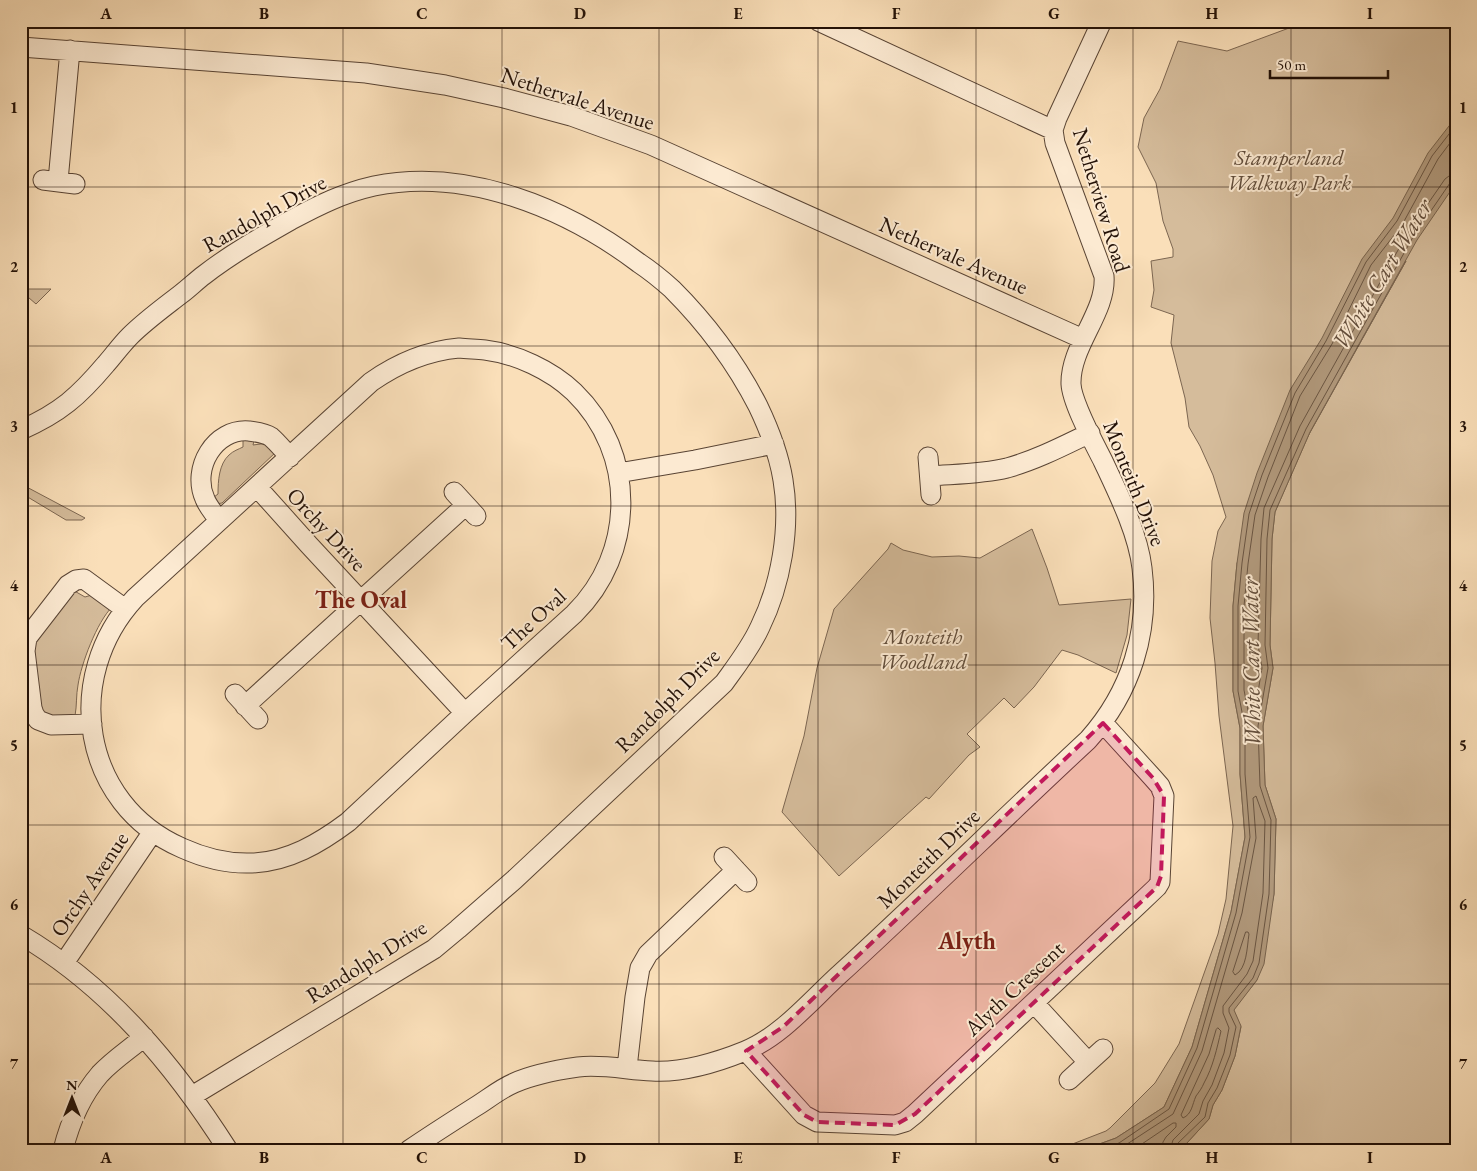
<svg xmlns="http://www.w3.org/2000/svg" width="1477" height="1171" viewBox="0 0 1477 1171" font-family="'EB Garamond',serif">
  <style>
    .green { fill: #d5bc9b; stroke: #7c6651 }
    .water { fill: #b1997c; stroke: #78634d }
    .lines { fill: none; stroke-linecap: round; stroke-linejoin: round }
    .shore { stroke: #6a5542; stroke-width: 1 }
    .minor-casing { stroke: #594434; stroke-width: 21 }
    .minor { stroke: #fcead2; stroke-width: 19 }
    .marked { fill: #c2185b; fill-opacity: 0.2; stroke: #c2185b; stroke-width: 4; stroke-dasharray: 10 6; stroke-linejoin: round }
    .grid { fill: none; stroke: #231107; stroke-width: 1; stroke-opacity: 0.55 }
    .labels { text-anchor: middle; stroke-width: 4; stroke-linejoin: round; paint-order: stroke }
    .street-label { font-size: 22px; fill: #231107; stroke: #fcead2 }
    .park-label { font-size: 22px; font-style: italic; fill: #614d3b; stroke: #fcead2 }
    .water-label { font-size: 24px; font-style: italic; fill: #634e3c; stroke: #fcead2 }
    .neighbourhood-label { font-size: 24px; font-weight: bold; fill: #7a1f14; stroke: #fcead2 }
    .neatline { fill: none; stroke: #231107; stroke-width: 2 }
    .grid-label { font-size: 16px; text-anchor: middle; font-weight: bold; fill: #231107 }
  </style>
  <rect width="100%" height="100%" fill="#fadfb9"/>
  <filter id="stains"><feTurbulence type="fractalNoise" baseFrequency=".004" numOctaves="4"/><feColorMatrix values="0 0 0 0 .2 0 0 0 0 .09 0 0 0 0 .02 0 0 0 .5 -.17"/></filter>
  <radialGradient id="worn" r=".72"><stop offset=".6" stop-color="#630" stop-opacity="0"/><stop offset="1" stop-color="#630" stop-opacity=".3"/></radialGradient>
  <path class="green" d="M1308 21H1456V1150H1178L1186 1144 1209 1119 1213 1105 1222 1090 1235 1056 1241 1027 1233 1010 1257 980 1274 894 1276 819 1265 785 1263 726 1273 668 1270 645 1272 539 1275 512 1310 432 1406 261 1237 563 1233 606V691L1240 728V774L1245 837 1231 912 1192 1047 1164 1107 1116 1138 1083 1150H1057L1106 1131 1110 1128 1155 1083 1179 1044 1218 934 1226 899 1233 826 1219 716 1215 663 1210 618 1212 561 1218 531 1226 517 1213 475 1200 446 1189 427 1185 398 1171 343 1174 315 1151 307 1154 290 1151 261 1173 257V249L1163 221 1156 183 1138 147 1144 118 1160 89 1178 41 1227 51Z
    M21 289H51L36 304 21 291Z
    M243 436 255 437 253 445 268 443 276 452 222 503 216 504 210 500 218 494C218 481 219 464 229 455 233 451 239 449 243 447Z
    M21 484 85 518 82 520H66L21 493Z
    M1032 529 1047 568 1059 605 1131 599 1127 635 1116 673 1078 655 1062 650 1034 687 1014 708 1004 698 967 734 980 747 969 755 929 799 926 797 839 876 782 812 804 736 817 668 834 609 888 549 891 543 903 550 932 557 959 556 980 558Z
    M71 589 85 597 95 594 112 607C97 622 81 664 78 685 76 695 77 705 75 716L49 719 38 709 34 640Z"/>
  <path class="water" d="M1456 117V183L1417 240 1310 432 1275 512 1272 539 1270 645 1273 668 1263 726 1265 785 1276 819 1274 894 1264 964 1257 980 1234 1010 1241 1026 1235 1056 1222 1090 1213 1105 1209 1119 1186 1144 1178 1150H1083L1116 1138 1164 1107 1192 1047 1231 912 1245 837 1240 774V728L1233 691V606L1237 563 1244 513 1257 473 1290 390 1322 338 1362 259 1393 218 1428 153Z"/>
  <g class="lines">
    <path class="shore" d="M1456 135 1438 159 1402 225 1371 265 1332 344 1300 396 1268 477 1255 515 1248 564 1244 606V690L1249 716 1250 718 1254 716 1262 668 1258 645 1261 539 1264 508 1300 426 1407 234 1445 179 1449 176 1456 174
      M1246 932H1248L1249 934C1247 947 1247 969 1235 975L1233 972Z
      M1218 1028 1221 1031C1217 1048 1213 1067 1204 1083 1202 1088 1199 1092 1196 1096 1192 1105 1192 1114 1183 1118L1181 1115 1209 1054 1216 1030Z
      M1098 1150 1119 1143 1169 1109 1197 1048 1236 913 1250 837 1245 774V728L1238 691V606L1242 563 1249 514 1262 475 1295 393 1326 341 1366 262 1397 221 1432 156 1456 125
      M1118 1150 1173 1114 1202 1051 1242 913 1256 838 1253 798 1256 796 1265 821 1263 893 1253 961 1247 974 1223 1006V1013L1229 1028 1224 1053 1212 1085 1203 1101 1199 1114 1173 1140 1170 1150
      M1133 1150 1173 1123H1176V1127L1166 1137 1163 1142 1162 1150
      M1176 1150 1177 1144 1205 1117 1208 1103 1217 1088 1230 1055 1236 1027 1229 1012V1008L1253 978 1259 963 1269 894 1271 820 1260 786 1258 726 1268 668 1265 645 1267 539 1270 510 1306 429 1413 237 1450 183 1456 181"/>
    <g class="minor-casing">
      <path id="minor" d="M818 21 1053 130
        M21 47 366 73 445 85 504 98 571 116 651 145 1083 339
        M43 180 75 184
        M58 181 70 50
        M459 348C468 349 477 349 485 350 516 354 551 370 574 392 637 453 636 553 574 614L465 713 348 822C320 843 288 862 252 863 228 864 204 858 182 848 81 804 62 677 135 598L371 382C398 363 426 351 459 348Z
        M21 430C60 413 79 396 106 364 114 355 121 345 130 336 145 321 163 308 181 294 189 288 196 281 204 275 231 254 261 237 291 220 319 205 343 193 374 186 467 167 566 208 639 263 651 271 662 280 672 289 706 323 736 363 758 406 769 429 779 455 783 480 791 528 781 584 760 627 751 647 737 665 724 683L514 880 458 929 434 949 192 1096
        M928 457 931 495
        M618 473 695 460 774 444
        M930 476C955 474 982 474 1007 468 1036 460 1063 446 1090 433
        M257 487 309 545 465 713
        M454 492 476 516
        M219 521C215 514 208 507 205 499 191 468 215 428 249 431 256 432 265 433 271 437 278 443 284 451 290 457
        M235 694 258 719
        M245 706 466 505
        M92 724 51 725 38 720 34 714 32 708 25 651 27 638 68 585 76 580 84 579 125 609
        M724 857 747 882
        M21 935C109 987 174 1065 228 1150
        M64 963 152 833
        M1034 1003 1088 1062
        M746 1051 804 1115 817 1122 895 1125 905 1122 915 1114 1138 905 1157 887 1160 882 1164 796 1160 786 1153 778 1103 723
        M627 1068 635 997 640 968 648 954 736 870
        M1069 1080 1103 1049
        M63 1150C70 1122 81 1096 100 1074 113 1060 130 1049 144 1037
        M409 1150C431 1135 453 1121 475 1107 488 1099 500 1089 514 1083 534 1074 557 1070 578 1067 602 1064 628 1070 652 1071 681 1073 718 1062 745 1051 782 1036 812 999 841 973 924 897 1005 817 1088 740 1131 692 1150 632 1142 568 1138 533 1118 493 1103 461 1094 443 1072 403 1071 384 1070 346 1107 312 1104 276L1055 143 1053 130 1057 118 1102 21"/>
    </g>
    <use href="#minor" class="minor"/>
  </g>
  <path class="marked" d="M1103 723 1153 778 1164 796 1161 876 1157 887 915 1114 895 1125 817 1122 804 1115 746 1051 783 1027Z"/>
  <path class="grid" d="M185 21V1150M343 21V1150M502 21V1150M659 21V1150M818 21V1150M976 21V1150M1133 21V1150M1291 21V1150M21 187H1456M21 346H1456M21 506H1456M21 665H1456M21 825H1456M21 984H1456"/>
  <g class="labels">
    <g class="street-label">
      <text transform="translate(578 98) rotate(18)" y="8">Nethervale Avenue</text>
      <text transform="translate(1102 200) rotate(73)" y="8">Netherview Road</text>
      <text transform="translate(264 213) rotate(-29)" y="8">Randolph Drive</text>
      <text transform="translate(954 255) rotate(24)" y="8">Nethervale Avenue</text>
      <text transform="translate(1135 483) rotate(68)" y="8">Monteith Drive</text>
      <text transform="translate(327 529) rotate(47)" y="8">Orchy Drive</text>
      <text transform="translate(533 619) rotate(-43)" y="8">The Oval</text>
      <text transform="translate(667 700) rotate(-45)" y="8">Randolph Drive</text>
      <text transform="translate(928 858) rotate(-44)" y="8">Monteith Drive</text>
      <text transform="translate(89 884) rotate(-56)" y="8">Orchy Avenue</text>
      <text transform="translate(366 961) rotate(-32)" y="8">Randolph Drive</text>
      <text transform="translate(1014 988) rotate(-43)" y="8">Alyth Crescent</text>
    </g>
    <g class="park-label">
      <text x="1289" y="165">Stamperland<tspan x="1289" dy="25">Walkway Park</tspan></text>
      <text x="923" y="644">Monteith<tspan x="923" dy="25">Woodland</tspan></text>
    </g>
    <g class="water-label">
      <text transform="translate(1382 274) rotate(-59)" y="8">White Cart Water</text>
      <text transform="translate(1251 662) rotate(-91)" y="8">White Cart Water</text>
    </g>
    <g class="neighbourhood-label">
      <text x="361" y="608">The Oval</text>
      <text x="967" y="949">Alyth</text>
    </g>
  </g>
  <rect width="1477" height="1171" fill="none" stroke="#fadfb9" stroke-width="55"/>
  <g transform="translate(72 1098)" stroke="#fcead2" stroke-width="4" paint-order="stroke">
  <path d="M0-4L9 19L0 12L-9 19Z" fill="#231107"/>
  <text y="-8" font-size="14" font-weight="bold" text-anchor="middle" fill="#231107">N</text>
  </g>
  <path d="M1270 70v8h118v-8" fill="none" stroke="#231107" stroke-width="2.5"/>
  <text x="1277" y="70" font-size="15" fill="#231107" stroke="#fcead2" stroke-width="4" paint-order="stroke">50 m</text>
  <rect x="28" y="28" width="1422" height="1116" class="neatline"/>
  <g class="grid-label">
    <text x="106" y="19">A</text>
    <text x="264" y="19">B</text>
    <text x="422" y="19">C</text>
    <text x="580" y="19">D</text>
    <text x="738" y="19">E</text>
    <text x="896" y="19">F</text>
    <text x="1054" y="19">G</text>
    <text x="1212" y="19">H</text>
    <text x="1370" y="19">I</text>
    <text x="14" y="113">1</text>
    <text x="1463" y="113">1</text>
    <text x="14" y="272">2</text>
    <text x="1463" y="272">2</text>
    <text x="14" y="432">3</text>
    <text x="1463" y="432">3</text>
    <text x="14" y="591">4</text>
    <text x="1463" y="591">4</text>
    <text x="14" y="751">5</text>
    <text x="1463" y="751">5</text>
    <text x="14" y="910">6</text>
    <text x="1463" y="910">6</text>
    <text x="14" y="1069">7</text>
    <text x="1463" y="1069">7</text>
    <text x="106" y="1163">A</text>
    <text x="264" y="1163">B</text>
    <text x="422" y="1163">C</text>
    <text x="580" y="1163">D</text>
    <text x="738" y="1163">E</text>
    <text x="896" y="1163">F</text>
    <text x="1054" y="1163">G</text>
    <text x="1212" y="1163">H</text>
    <text x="1370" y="1163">I</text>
  </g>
  <rect width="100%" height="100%" filter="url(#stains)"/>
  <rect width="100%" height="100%" fill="url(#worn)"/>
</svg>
